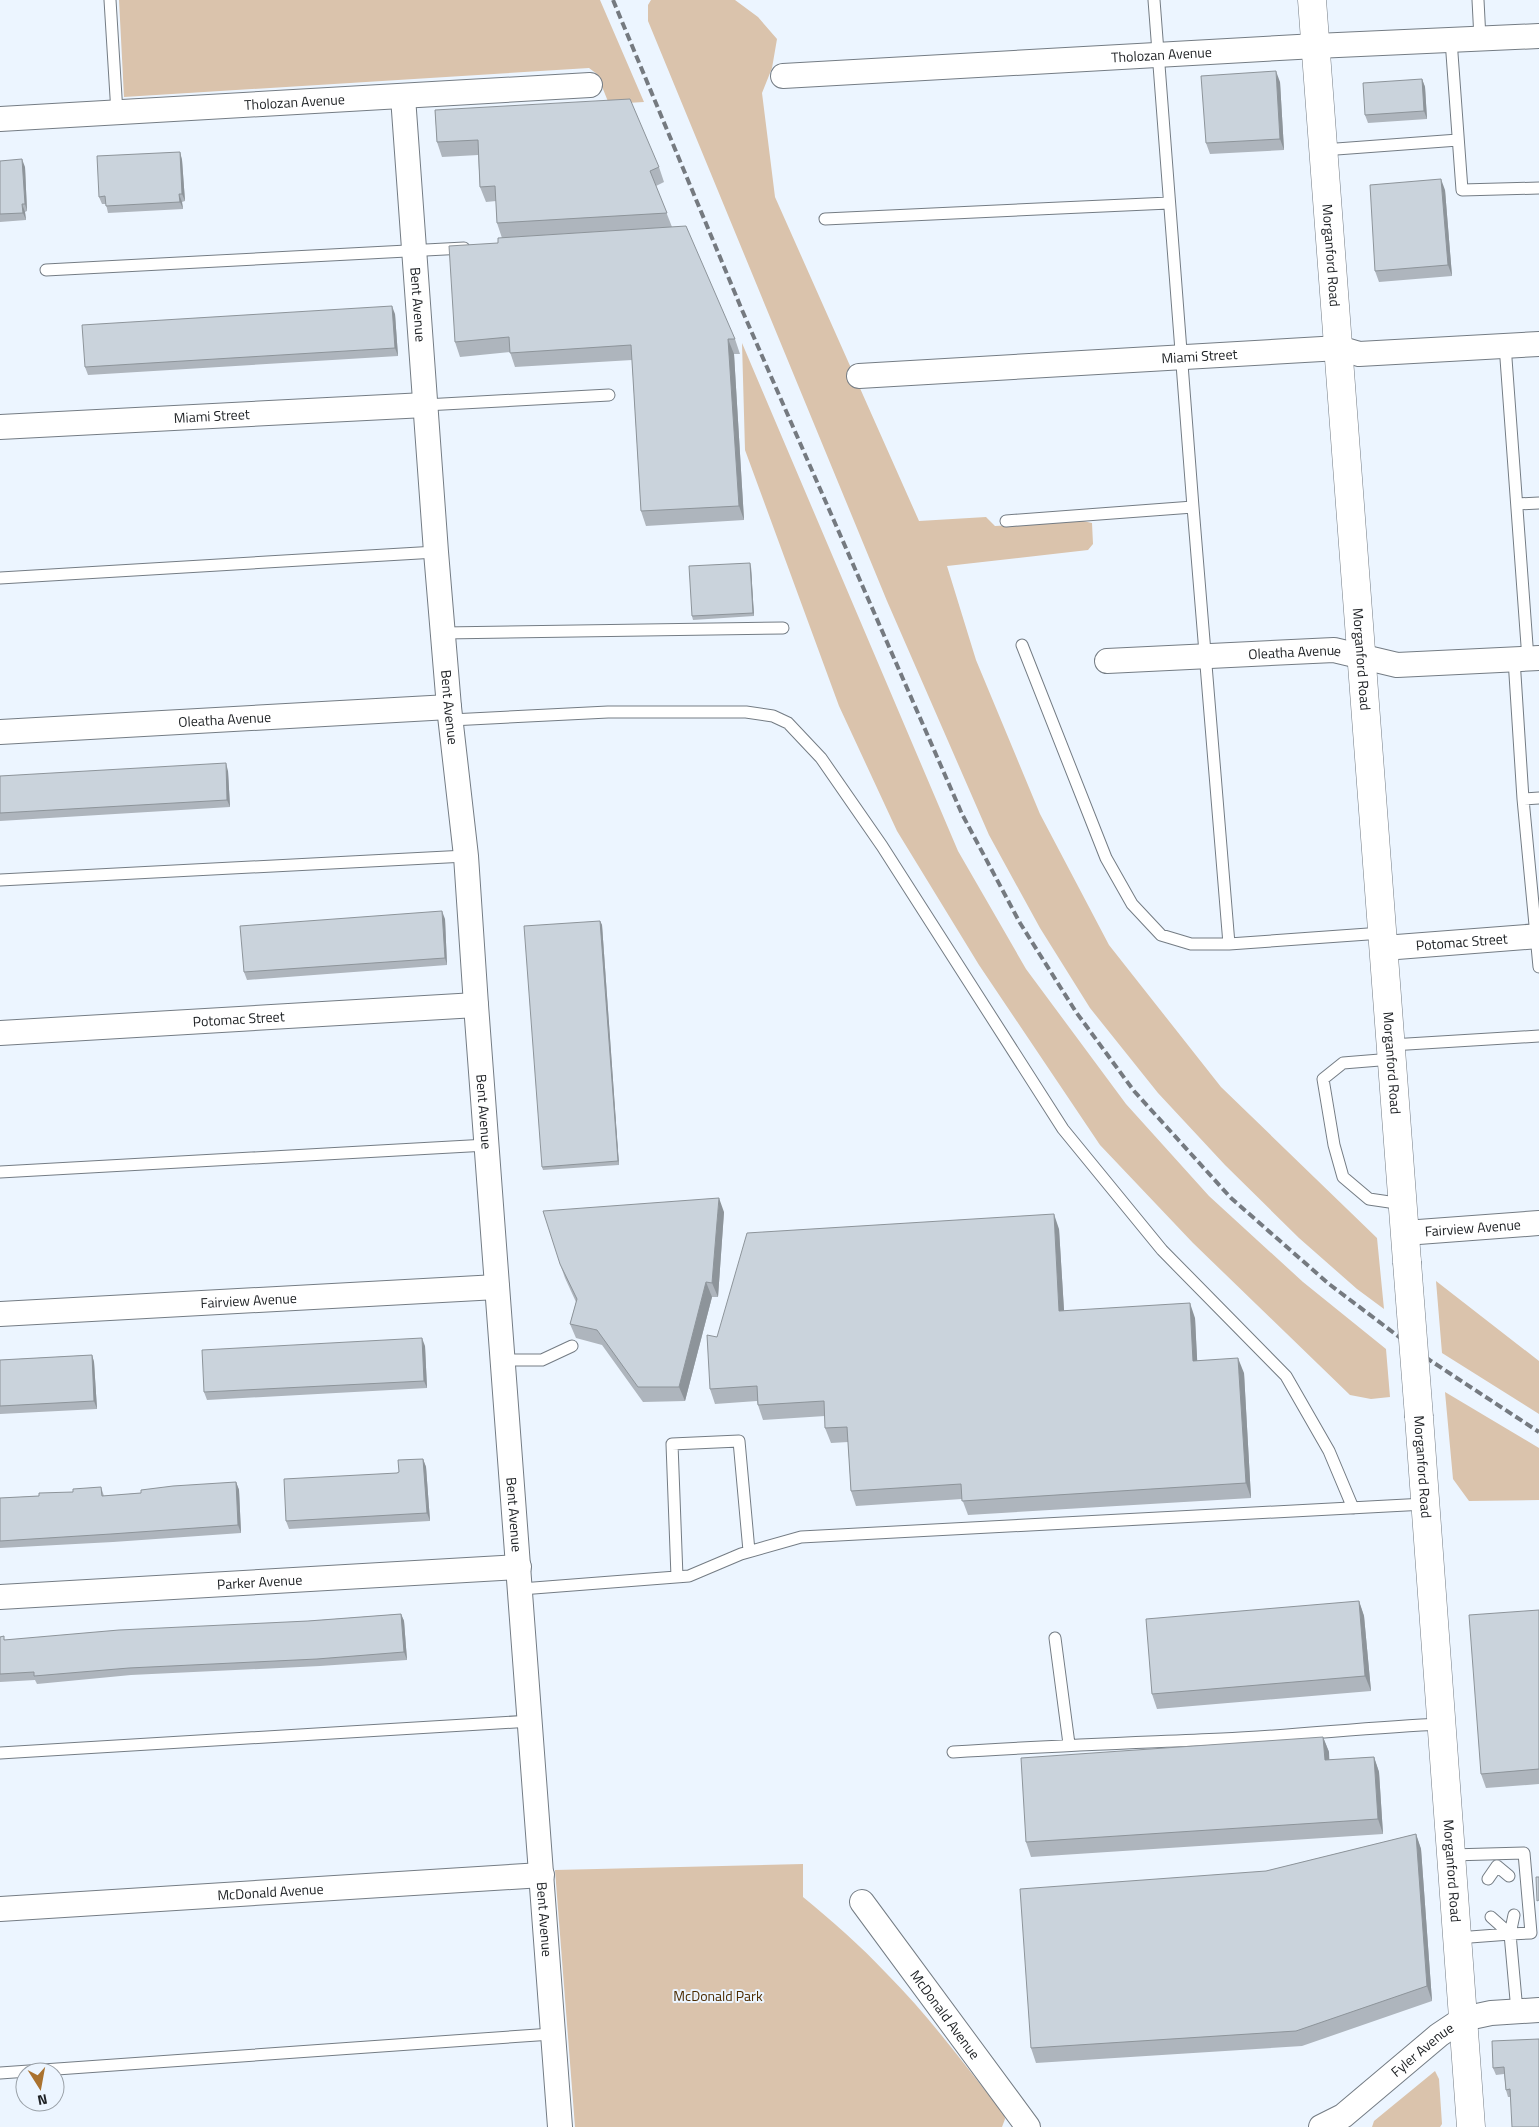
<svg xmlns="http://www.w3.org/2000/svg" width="1539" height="2127" viewBox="0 0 1539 2127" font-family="'Titillium Web',sans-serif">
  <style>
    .green { fill: #dac3ac }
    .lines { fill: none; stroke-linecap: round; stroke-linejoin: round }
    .lane-casing { stroke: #747c84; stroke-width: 13 }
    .street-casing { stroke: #747c84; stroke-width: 26 }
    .secondary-casing { stroke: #747c84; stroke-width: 29 }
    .lane { stroke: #fff; stroke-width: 11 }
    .street { stroke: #fff; stroke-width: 24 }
    .secondary { stroke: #fff; stroke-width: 28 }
    .rail { stroke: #757a80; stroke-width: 4; stroke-dasharray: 8 4; stroke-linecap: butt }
    .secondary-bridge-casing { stroke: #747c84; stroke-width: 29; stroke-linecap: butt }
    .secondary-bridge { stroke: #fff; stroke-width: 28 }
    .wall { fill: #aeb5bd }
    .shaded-wall { fill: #8d949a }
    .building { fill: #cad3dc; stroke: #8d949a }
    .labels { text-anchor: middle; stroke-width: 4; stroke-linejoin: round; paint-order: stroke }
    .street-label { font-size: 14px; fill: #202326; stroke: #ecf5ff }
    .park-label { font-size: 14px; fill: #4c2b00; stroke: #ecf5ff }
  </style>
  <rect width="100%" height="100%" fill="#ecf5ff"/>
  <path class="green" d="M119 0H600L644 102 609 104 597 74 589 68 124 97Z
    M651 0H735L758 17 777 39 772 68 762 93 775 197 919 521 986 517 995 526 1083 521 1092 523 1093 544 1088 550 947 566 976 660 1040 814 1109 945 1221 1087 1377 1238 1384 1309 1357 1289 1299 1238 1225 1165 1158 1093 1090 1008 1040 928 989 835 887 601 648 21V5Z
    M742 343 958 851 1026 969 1126 1104 1209 1196 1303 1282 1386 1349 1390 1397 1371 1399 1350 1395 1193 1243 1100 1145 979 965 897 831 839 706 745 450Z
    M1436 1281 1539 1361V1414L1442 1353Z
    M1445 1392 1539 1448V1500L1469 1501 1453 1479Z
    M803 1864V1897C832 1921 861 1946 887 1974 930 2017 966 2067 1004 2114L1005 2119 1002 2127H575L555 1870Z
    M1435 2071 1439 2079 1442 2124 1440 2127H1372L1374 2121Z"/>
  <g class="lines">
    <g class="lane-casing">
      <path id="lane" d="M110 0 117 113
        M1154 0 1193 507 1229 944 1382 933
        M1478 0 1480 39
        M1451 40 1462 190 1539 188
        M1323 150 1458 140
        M825 219 1169 203
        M46 270 464 248
        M1505 345 1528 659
        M425 405 609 395
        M1517 504 1539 503
        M1006 521 1193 507
        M0 578 436 552
        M443 633 783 628
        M1022 645 1106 858 1132 904 1161 935 1191 944H1229
        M1514 659 1523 799 1539 967
        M451 720 608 712H746L773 716 788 723 821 758 882 846 1063 1129 1162 1250 1286 1376 1329 1451 1353 1508
        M1523 799 1539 798
        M0 880 466 856
        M1391 1045 1539 1036
        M1392 1059 1343 1063 1323 1079 1334 1145 1343 1177 1369 1199 1403 1204
        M0 1172 487 1145
        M503 1360H542L572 1346
        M677 1577 672 1444 739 1441 749 1551
        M521 1589 689 1576 741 1554 801 1537 1425 1504
        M1055 1638 1069 1744
        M953 1752C1043 1746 1132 1743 1222 1739 1295 1736 1368 1727 1442 1724
        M0 1753 531 1721
        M1451 1855 1524 1853 1531 1933 1510 1934
        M1488 1879 1497 1866 1509 1876
        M1491 1917 1510 1934 1514 1915
        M1457 1938 1510 1934 1517 2011
        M0 2073 552 2034"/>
    </g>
    <g class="street-casing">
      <g id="street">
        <path id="s1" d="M783 76 1316 46 1539 36"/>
        <path id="s2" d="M403 97 436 552 449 707 466 856 476 1005 560 2127"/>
        <path id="s3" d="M0 119 590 85"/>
        <path id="s4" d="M859 376 1339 348 1359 354 1539 344"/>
        <path id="s5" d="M0 427 425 405"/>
        <path id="s6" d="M1107 661 1334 650 1397 665 1539 658"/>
        <path id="s7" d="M0 732 449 707"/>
        <path id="s8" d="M1384 948 1539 936"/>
        <path id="s9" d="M0 1033 476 1005"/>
        <path id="s10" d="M1405 1233 1539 1223"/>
        <path id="s11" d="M0 1314 497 1287"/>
        <path id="s12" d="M0 1597 519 1567"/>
        <path id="s13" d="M862 1902 1028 2127"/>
        <path id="s14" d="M0 1909 542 1875"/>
        <path id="s15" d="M1321 2127 1343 2116 1439 2035 1463 2019 1491 2013 1539 2010"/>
      </g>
    </g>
    <g class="secondary-casing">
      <g id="secondary">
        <path id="s16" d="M1312 0 1407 1262"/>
        <path id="s17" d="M1419 1417 1471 2127"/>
      </g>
    </g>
    <use href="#lane" class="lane"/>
    <use href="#street" class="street"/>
    <use href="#secondary" class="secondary"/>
    <path class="rail" d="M613 0 742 310 962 814 1020 923 1076 1012 1134 1091 1231 1198 1329 1284 1431 1361 1539 1432"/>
    <g class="secondary-bridge-casing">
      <path id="secondary-bridge" d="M1407 1262 1419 1417"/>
    </g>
    <use href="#secondary-bridge" class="secondary-bridge"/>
  </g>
  <path class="wall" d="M1422 79 1425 87 1427 119 1368 123 1365 115Z
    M1280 82 1284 150 1210 154 1206 143Z
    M435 110 659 167 664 182 656 186 672 227 735 339 740 354H734L744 520 646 526 641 511 632 360 515 367 510 352 460 357 455 342 498 243 502 238 497 223 496 201 486 202 480 187 478 155 442 157 437 142Z
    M180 152 182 160 185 201 182 202 183 209 108 213 106 204H102L99 197Z
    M0 161 25 167 27 211 25 212 26 220 0 222Z
    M1445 190 1452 276 1379 282 1375 271Z
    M395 314 398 356 88 375 85 367Z
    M751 567 754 616 693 620 692 616Z
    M228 771 230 807 0 821V776Z
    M445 919 447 965 247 980 244 972Z
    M600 921 602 925 619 1165 543 1170 542 1167Z
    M724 1212 718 1297H712L685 1401 643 1402 602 1345 576 1338 570 1324 576 1302 565 1278 560 1264Z
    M1059 1229 1064 1311 1195 1318 1197 1361 1244 1373 1251 1498 968 1515 962 1499 856 1506 851 1491 848 1442 831 1443 825 1428V1416L763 1420 758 1405 757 1401 715 1404 710 1389 717 1337Z
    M425 1346 427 1388 207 1400 204 1392Z
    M92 1355 94 1362 97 1409 0 1414V1360Z
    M423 1459 426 1467 430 1521 289 1529 286 1521 399 1472Z
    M236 1482 239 1490 241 1533 113 1542 0 1548V1498L39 1496 73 1492 101 1487 104 1496 141 1493Z
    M1359 1601 1364 1616 1371 1691 1157 1709 1152 1694Z
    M1539 1610V1784L1486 1788 1481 1774Z
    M401 1614 404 1621 407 1660 320 1666 131 1675 37 1684 35 1680 0 1682V1637L5 1640 308 1621Z
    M1323 1737 1329 1752V1760L1374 1757 1379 1772 1383 1834 1031 1857 1026 1842Z
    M1416 1834 1421 1849 1432 2001 1302 2046 1036 2063 1031 2048 1266 1871Z
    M1539 2039 1510 2097H1508L1506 2090 1504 2074 1496 2075 1493 2068Z"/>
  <path class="shaded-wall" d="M1276 71 1280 82 1284 150 1280 139Z
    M1422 79 1425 87 1427 119 1424 111Z
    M180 152 182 160 185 201 182 194Z
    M22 159 25 167 27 211 25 204Z
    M1441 179 1445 190 1452 276 1448 265Z
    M179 194 182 202 183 209 180 202Z
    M22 204 25 212 26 220 23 213Z
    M392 306 395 314 398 356 395 348Z
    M728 339 734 354 744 520 739 506Z
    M750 563 751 567 754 616 753 613Z
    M226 763 228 771 230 807 227 800Z
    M442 911 445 919 447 965 445 958Z
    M600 921 602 925 619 1165 618 1161Z
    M719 1198 724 1212 718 1297 712 1283Z
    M1054 1214 1059 1229 1065 1326 1059 1311Z
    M706 1282 712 1297 685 1401 679 1387Z
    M1190 1303 1195 1318 1198 1376 1193 1361Z
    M422 1338 425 1346 427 1388 424 1381Z
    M92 1355 94 1362 97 1409 94 1401Z
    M1238 1358 1244 1373 1251 1498 1246 1483Z
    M423 1459 426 1467 430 1521 427 1513Z
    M236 1482 239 1490 241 1533 238 1525Z
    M1359 1601 1364 1616 1371 1691 1365 1676Z
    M401 1614 404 1621 407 1660 404 1652Z
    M1323 1737 1329 1752 1330 1775 1325 1760Z
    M1374 1757 1379 1772 1383 1834 1378 1819Z
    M1416 1834 1421 1849 1432 2001 1427 1986Z"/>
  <path class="building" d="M1276 71 1280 139 1206 143 1201 76Z
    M1422 79 1424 111 1365 115 1363 83Z
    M630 99 659 167 650 171 667 213 497 223 495 186 480 187 478 140 437 142 435 110Z
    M180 152 182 194H179L180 202 106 206 105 196 99 197 97 156Z
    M22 159 25 204H22L23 213 0 214V161Z
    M1441 179 1448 265 1375 271 1370 185Z
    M686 226 735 339H728L739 506 641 511 631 345 510 353 509 337 455 342 449 246 498 243V238Z
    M392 306 395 348 85 367 82 325Z
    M750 563 753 613 692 616 689 566Z
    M226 763 227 800 0 813V776Z
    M442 911 445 958 244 972 240 926Z
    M600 921 618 1161 542 1167 524 926Z
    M719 1198 712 1283 706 1282 679 1387H638L597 1330 570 1324 577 1299 560 1264 543 1211Z
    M1054 1214 1059 1311 1190 1303 1193 1361 1238 1358 1246 1483 962 1501 961 1484 851 1491 847 1427 825 1428 824 1401 758 1405 757 1386 710 1389 707 1335 717 1337 747 1233Z
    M422 1338 424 1381 204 1392 202 1350Z
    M92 1355 94 1401 0 1406V1360Z
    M423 1459 427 1513 286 1521 284 1479 397 1473 399 1472 398 1460Z
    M236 1482 238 1525 111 1534 0 1541V1498L39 1496V1493L73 1492V1489L101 1487 102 1496 141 1493V1490L173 1486Z
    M1359 1601 1365 1676 1152 1694 1146 1619Z
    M1539 1610V1769L1481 1774 1469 1615Z
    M401 1614 404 1652 317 1659 129 1668 34 1676V1672L0 1674V1637L4 1636V1640L119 1630 308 1621Z
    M1323 1737 1325 1760 1374 1757 1378 1819 1026 1842 1021 1758Z
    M1416 1834 1427 1986 1296 2031 1031 2048 1020 1889 1266 1871Z
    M1536 1877H1539V1900L1537 1901Z
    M1539 2039V2127H1512L1510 2089 1506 2090 1504 2067 1493 2068 1492 2041Z"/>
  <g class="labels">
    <g class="street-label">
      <text dy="5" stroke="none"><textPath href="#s1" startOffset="379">Tholozan Avenue</textPath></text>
      <text dy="5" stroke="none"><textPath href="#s3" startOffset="295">Tholozan Avenue</textPath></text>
      <text dy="5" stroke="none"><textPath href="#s16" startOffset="256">Morganford Road</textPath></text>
      <text dy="5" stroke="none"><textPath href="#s2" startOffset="208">Bent Avenue</textPath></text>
      <text dy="5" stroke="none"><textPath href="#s4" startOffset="341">Miami Street</textPath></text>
      <text dy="5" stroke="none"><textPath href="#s5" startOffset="212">Miami Street</textPath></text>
      <text dy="5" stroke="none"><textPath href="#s6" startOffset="188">Oleatha Avenue</textPath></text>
      <text dy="5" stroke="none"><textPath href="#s16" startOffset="661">Morganford Road</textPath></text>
      <text dy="5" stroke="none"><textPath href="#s2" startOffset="612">Bent Avenue</textPath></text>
      <text dy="5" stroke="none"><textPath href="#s7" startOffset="225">Oleatha Avenue</textPath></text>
      <text dy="5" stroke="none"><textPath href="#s8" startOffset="78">Potomac Street</textPath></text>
      <text dy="5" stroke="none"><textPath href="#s9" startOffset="239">Potomac Street</textPath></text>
      <text dy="5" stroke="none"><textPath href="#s16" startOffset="1066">Morganford Road</textPath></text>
      <text dy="5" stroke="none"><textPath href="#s2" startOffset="1018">Bent Avenue</textPath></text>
      <text dy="5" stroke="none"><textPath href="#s10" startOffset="68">Fairview Avenue</textPath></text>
      <text dy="5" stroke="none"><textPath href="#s11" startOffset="249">Fairview Avenue</textPath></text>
      <text dy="5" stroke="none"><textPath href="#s17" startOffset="50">Morganford Road</textPath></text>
      <text dy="5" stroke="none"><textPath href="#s2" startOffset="1422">Bent Avenue</textPath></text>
      <text dy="5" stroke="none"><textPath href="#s12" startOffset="260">Parker Avenue</textPath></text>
      <text dy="5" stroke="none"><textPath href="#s17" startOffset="455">Morganford Road</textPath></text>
      <text dy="5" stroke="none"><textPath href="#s14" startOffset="271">McDonald Avenue</textPath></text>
      <text dy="5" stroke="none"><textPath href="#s2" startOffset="1828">Bent Avenue</textPath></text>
      <text dy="5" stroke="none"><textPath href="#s13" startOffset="140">McDonald Avenue</textPath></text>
      <text dy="5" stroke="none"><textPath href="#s15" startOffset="128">Fyler Avenue</textPath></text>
    </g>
    <g class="park-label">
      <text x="718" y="2001">McDonald Park</text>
    </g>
  </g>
  <g transform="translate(40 2087) rotate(169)"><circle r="24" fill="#ecf5ff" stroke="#9aa1a8"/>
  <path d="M0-4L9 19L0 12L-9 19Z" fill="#aa722f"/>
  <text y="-8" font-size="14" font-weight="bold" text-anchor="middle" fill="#202326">N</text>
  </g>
</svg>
